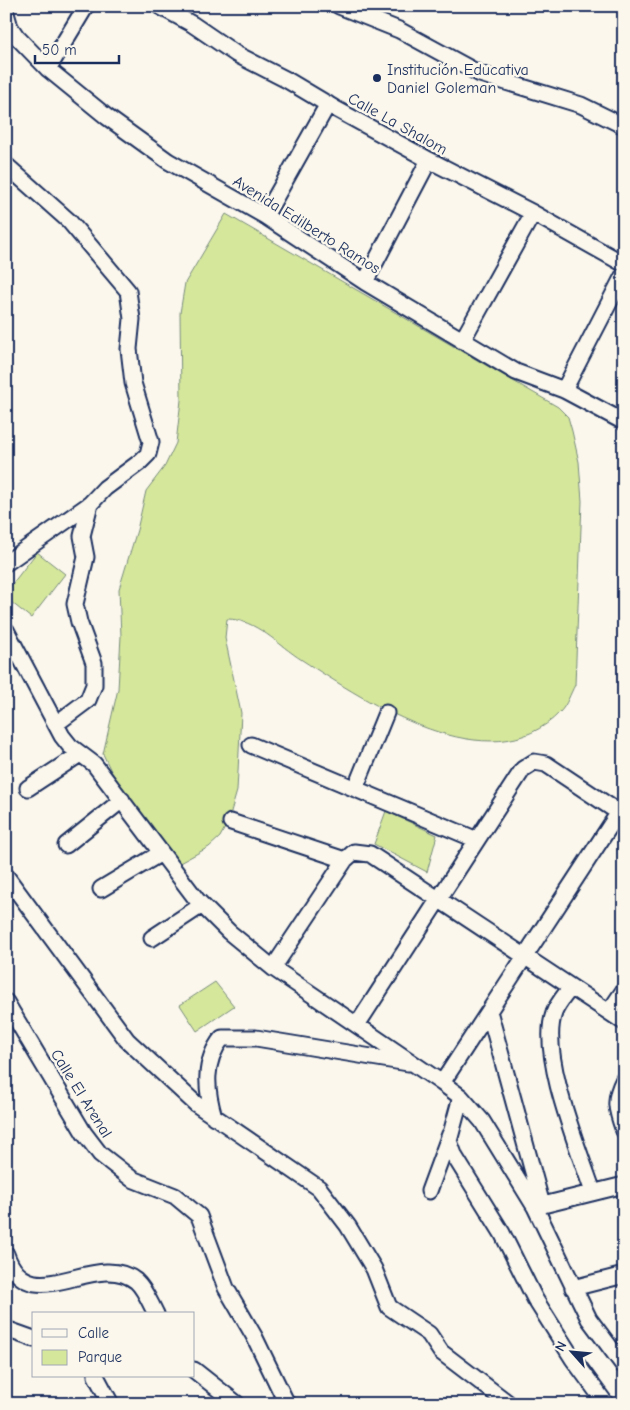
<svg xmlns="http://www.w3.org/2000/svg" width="630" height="1410" viewBox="0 0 630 1410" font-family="'Comic Neue',sans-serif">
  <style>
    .green { fill: #d5e79b; stroke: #788b7c }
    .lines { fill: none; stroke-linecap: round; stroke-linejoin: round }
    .minor-casing { stroke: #1b2f5e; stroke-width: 19 }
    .minor { stroke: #fbf7ec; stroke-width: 15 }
    .poi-dot { fill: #1b2f5e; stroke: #fbf7ec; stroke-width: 2 }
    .labels { text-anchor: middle; stroke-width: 5; stroke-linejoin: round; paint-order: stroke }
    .poi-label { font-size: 16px; fill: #1b2f5e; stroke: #fbf7ec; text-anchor: start }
    .street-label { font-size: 16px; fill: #1b2f5e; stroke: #fbf7ec }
  </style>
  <rect width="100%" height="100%" fill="#fbf7ec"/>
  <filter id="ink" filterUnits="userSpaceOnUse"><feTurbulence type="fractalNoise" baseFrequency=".02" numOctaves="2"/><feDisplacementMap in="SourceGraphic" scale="10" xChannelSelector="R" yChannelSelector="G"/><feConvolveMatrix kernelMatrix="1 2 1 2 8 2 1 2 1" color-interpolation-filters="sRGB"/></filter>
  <g filter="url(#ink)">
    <path class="green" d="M226 214 558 407 568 417 572 431 579 462 582 501 575 685C570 694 567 705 560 712 491 785 367 702 302 660 278 645 256 619 227 619L225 638 241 713 237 791 228 822 220 837 209 847 176 865 111 771 103 754 118 689 121 636 119 589 137 530 146 491 165 466 176 443 181 400 180 313 185 283Z
      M37 552 65 574 31 618 6 598V592Z
      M386 811 437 835 427 872 374 844Z
      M215 982 234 1006 197 1031 180 1005Z"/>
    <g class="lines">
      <g class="minor-casing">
        <path id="minor" d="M159 6 192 24 236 54 287 80 334 108 429 160 533 213 624 264
          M339 6 399 30 480 74 581 105 624 126
          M6 13 10 27 16 36 48 69 107 117 168 161 265 216 365 282 516 372 564 390 624 422
          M48 69 86 6
          M6 165 69 221 128 291 132 319 129 349 133 383 151 442 148 454 140 462 105 488 90 504 6 563
          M265 216 328 104
          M365 282 429 160
          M462 341 533 213
          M564 390 624 274
          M6 630 62 736 70 746 94 764 197 900 229 932 273 968 442 1083 461 1097 482 1121 535 1207 589 1319 624 1366
          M56 724 88 700 94 685V663L79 622 75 604 86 557 82 536 90 504
          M251 745 477 840
          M28 788 80 754
          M355 789 386 713
          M231 822 345 860
          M66 845 122 800
          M6 876 127 1040 196 1104 319 1188 348 1226 374 1269 389 1307 429 1334 441 1352 508 1403
          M101 889 161 853
          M152 938 202 905
          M273 968 345 860 354 852 370 854 624 1022
          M571 987C565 995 557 1004 554 1013 539 1054 579 1150 593 1192
          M6 1002 84 1133 100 1154 132 1179 175 1196 199 1216 226 1288 254 1336 287 1404
          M489 1011 542 1205
          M609 1012 624 990
          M357 1025 523 769 534 762 546 764 624 816
          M624 1079C613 1100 616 1109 624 1131
          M442 1083 623 806
          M461 1097 449 1141 455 1157 502 1233 535 1299 573 1359 606 1404
          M214 1117C206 1090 203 1062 222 1038H256L408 1063
          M429 1191 450 1134
          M535 1207 624 1185
          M6 1254C29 1321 95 1248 136 1281 145 1289 150 1303 156 1314
          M573 1288 624 1275
          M6 1329 34 1339
          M194 1370 237 1404
          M96 1376 111 1404"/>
      </g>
      <use href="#minor" class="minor"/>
    </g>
  </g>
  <circle class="poi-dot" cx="377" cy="78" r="5"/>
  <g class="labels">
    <g class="poi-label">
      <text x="387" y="75">Institución Educativa<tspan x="387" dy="18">Daniel Goleman</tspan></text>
    </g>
    <g class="street-label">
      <text transform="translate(398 123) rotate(29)" y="6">Calle La Shalom</text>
      <text transform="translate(307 224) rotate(32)" y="6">Avenida Edilberto Ramos</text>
      <text transform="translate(82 1093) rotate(58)" y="6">Calle El Arenal</text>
    </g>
  </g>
  <rect width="630" height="1410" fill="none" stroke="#fbf7ec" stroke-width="25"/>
  <rect x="12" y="12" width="605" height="1385" fill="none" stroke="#1b2f5e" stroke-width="2" filter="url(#ink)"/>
  <rect x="32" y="1312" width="162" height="65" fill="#fbf7ec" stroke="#a1a7b3"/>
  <rect x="42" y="1329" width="25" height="8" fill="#fbf7ec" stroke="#a1a7b3"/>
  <text x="78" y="1338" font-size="15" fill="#1b2f5e">Calle</text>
  <rect x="42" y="1350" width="25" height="15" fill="#d5e79b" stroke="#a1a7b3"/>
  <text x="78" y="1362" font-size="15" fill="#1b2f5e">Parque</text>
  <g transform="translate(572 1352) rotate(297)" stroke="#fbf7ec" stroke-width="4" paint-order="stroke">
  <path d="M0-4L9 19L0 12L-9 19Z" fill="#1b2f5e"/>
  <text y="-8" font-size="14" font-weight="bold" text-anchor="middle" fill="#1b2f5e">N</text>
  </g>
  <path d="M35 55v8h84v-8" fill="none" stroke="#1b2f5e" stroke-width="2.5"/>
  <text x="42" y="55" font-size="15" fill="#1b2f5e" stroke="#fbf7ec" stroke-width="4" paint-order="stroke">50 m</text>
</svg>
